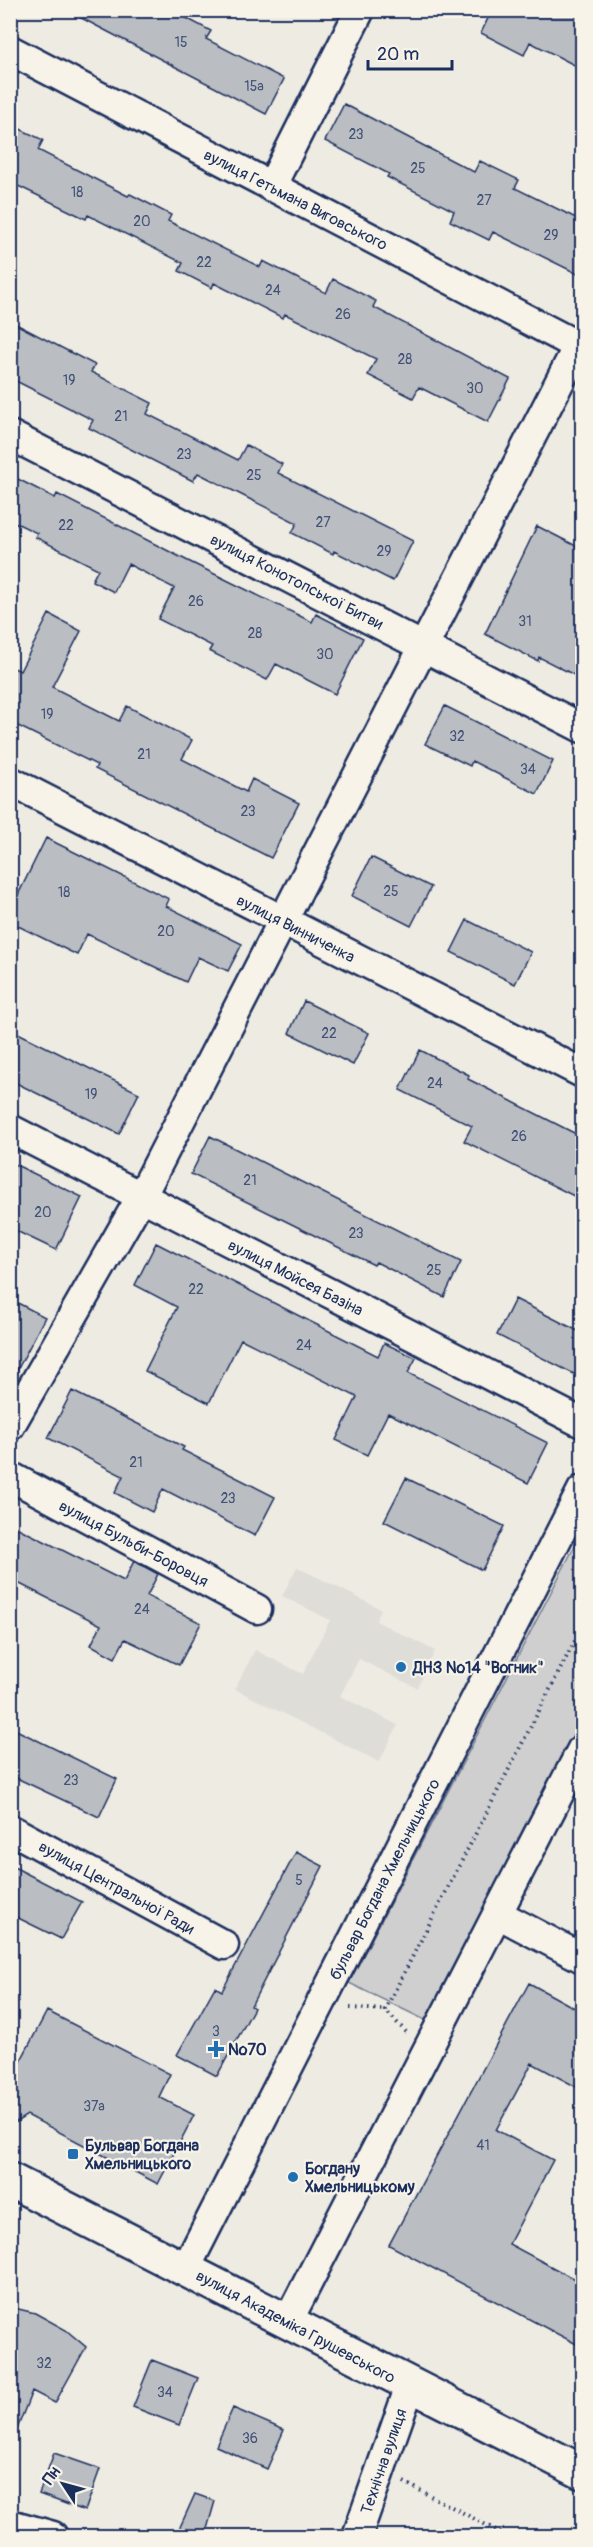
<svg xmlns="http://www.w3.org/2000/svg" width="593" height="2547" viewBox="0 0 593 2547" font-family="Pangolin,sans-serif">
  <style>
    .built { fill: #deddd8 }
    .green { fill: #cfcfcf; stroke: #757f96; stroke-width: 1.5 }
    .building { fill: #babdc2; stroke: #1b2f5e; stroke-width: 1.5 }
    .lines { fill: none; stroke-linecap: round; stroke-linejoin: round }
    .street-casing { stroke: #1b2f5e; stroke-width: 33 }
    .primary-casing { stroke: #1b2f5e; stroke-width: 38 }
    .path { stroke: #1b2f5e; stroke-width: 4; stroke-dasharray: 1.5 4.5; stroke-linecap: butt }
    .street { stroke: #f7f3e8; stroke-width: 28 }
    .primary { stroke: #f7f3e8; stroke-width: 33 }
    .poi-dot { fill: #1f6fb2; stroke: #f7f3e8; stroke-width: 2 }
    .labels { text-anchor: middle; stroke-width: 4.5; stroke-linejoin: round; paint-order: stroke }
    .number-label { font-size: 14px; fill: #435277 }
    .street-label { font-size: 16px; fill: #1b2f5e; stroke: #f7f3e8 }
    .poi-label { font-size: 16px; font-weight: bold; fill: #1b2f5e; stroke: #f7f3e8; text-anchor: start }
  </style>
  <rect width="100%" height="100%" fill="#eeebe2"/>
  <filter id="ink" filterUnits="userSpaceOnUse"><feTurbulence type="fractalNoise" baseFrequency=".0167" numOctaves="2"/><feDisplacementMap in="SourceGraphic" scale="12" xChannelSelector="R" yChannelSelector="G"/><feConvolveMatrix kernelMatrix="1 2 1 2 8 2 1 2 1" color-interpolation-filters="sRGB"/></filter>
  <g filter="url(#ink)">
    <path class="built" d="M297 1567 381 1609 376 1621 435 1651 417 1688 359 1659 340 1696 398 1725 379 1762 235 1689 255 1650 303 1674 330 1620 282 1596Z"/>
    <path class="green" d="M582 1532V1717L427 2021 349 1983Z"/>
    <path class="building" d="M66 10H171L211 31 206 39 284 79 266 114Z
      M492 10H582V69L530 42 524 55 481 33Z
      M344 104 474 172 480 161 519 180 515 188 582 221V276L493 232 489 240 450 221 454 211 387 177 389 174 325 141Z
      M10 124 43 140 38 150 128 196 130 194 171 215 168 221 260 267 263 261 326 293 333 279 376 301 373 307 510 379 488 422 419 387 413 398 368 375 376 359 285 314 283 318 214 283 212 288 179 271 183 263 88 215 86 219 10 182Z
      M10 321 95 365 91 372 152 403 147 414 238 460 246 445 282 464 278 473 413 541 393 581 334 551 333 554 292 533 297 523 198 473 193 481 89 428 93 420 10 378Z
      M10 475 55 498 57 494 188 561 312 622 316 614 363 638 335 694 276 664 267 680 209 651 212 646 158 619 174 588 128 564 114 592 92 581 98 569 35 537 37 533 10 520Z
      M537 526 582 549V679L539 657 538 661 485 634Z
      M49 614 81 631 52 687 119 721 127 706 192 740 182 759 246 792 252 779 299 803 271 858 95 769 97 765 10 722V666L20 671Z
      M445 706 553 761 537 794 472 761 470 766 425 744Z
      M46 838 169 899 166 906 242 944 228 971 198 957 186 982 87 934 77 955 10 922V911Z
      M371 857 431 887 411 926 352 896Z
      M467 920 531 952 515 984 451 952Z
      M304 1001 369 1033 353 1065 289 1033Z
      M10 1029 139 1093 119 1134 10 1080Z
      M420 1050 469 1075 468 1079 582 1137V1200L464 1141 472 1126 400 1090Z
      M210 1136 461 1262 444 1297 376 1262 374 1265 191 1174Z
      M10 1162 82 1197 56 1250 10 1228Z
      M156 1243 378 1356 384 1343 416 1358 408 1373 548 1443 528 1483 388 1413 367 1455 336 1440 357 1397 241 1339 209 1403 145 1371 177 1307 135 1285Z
      M10 1299 45 1317 10 1384Z
      M515 1299 582 1333V1378L497 1335Z
      M72 1391 184 1447 182 1450 275 1497 255 1536 163 1489 152 1512 115 1493 123 1476 48 1438Z
      M406 1478 504 1526 482 1570 384 1521Z
      M10 1524 124 1581 134 1561 158 1574 147 1596 201 1623 179 1665 125 1639 115 1658 91 1645 101 1625 10 1579Z
      M10 1727 117 1779 99 1817 10 1775Z
      M296 1852 323 1866 251 2006 254 2008 217 2076 177 2055 215 1987 222 1991Z
      M10 1865 82 1902 61 1939 10 1914Z
      M529 1983 582 2012V2090L532 2063 496 2130 553 2160 509 2244 582 2283V2347L389 2245Z
      M47 2011 170 2074 159 2097 194 2115 158 2184 27 2115 10 2126V2081Z
      M10 2307 35 2313 66 2330 86 2347 55 2403 32 2391 12 2442Z
      M152 2360 198 2378 179 2425 133 2407Z
      M233 2408 284 2430 267 2469 216 2446Z
      M54 2453 100 2469 85 2511 39 2494Z
      M195 2494 215 2501 205 2536H176Z"/>
    <g class="lines">
      <g class="street-casing">
        <path id="street" d="M10 50 582 348
          M271 187 360 10
          M10 435 582 728
          M10 781 582 1073
          M10 1129 582 1423
          M10 1426 141 1197 578 346
          M10 1476 257 1609
          M10 1829 224 1945
          M498 1914 582 1958
          M186 2268 582 1490
          M287 2323 582 1749
          M10 2524 53 2536
          M357 2536 410 2386"/>
      </g>
      <g class="primary-casing">
        <path id="primary" d="M10 2180 582 2472"/>
      </g>
      <path class="path" d="M350 2008 385 2010
        M406 2032 385 2010 582 1627
        M404 2482 507 2536"/>
      <use href="#street" class="street"/>
      <use href="#primary" class="primary"/>
    </g>
  </g>
  <g class="poi-dot">
    <circle cx="401" cy="1667" r="6"/>
    <path d="M213 2040h6v6h6v6h-6v6h-6v-6h-6v-6h6z"/>
    <rect x="67" y="2148" width="12" height="12" rx="3"/>
    <circle cx="293" cy="2177" r="6"/>
  </g>
  <g class="labels">
    <g class="number-label">
      <text x="181" y="47">15</text>
      <text x="254" y="91">15а</text>
      <text x="356" y="139">23</text>
      <text x="418" y="173">25</text>
      <text x="77" y="197">18</text>
      <text x="484" y="205">27</text>
      <text x="142" y="226">20</text>
      <text x="551" y="240">29</text>
      <text x="204" y="267">22</text>
      <text x="273" y="295">24</text>
      <text x="343" y="319">26</text>
      <text x="405" y="364">28</text>
      <text x="69" y="385">19</text>
      <text x="475" y="393">30</text>
      <text x="121" y="421">21</text>
      <text x="184" y="459">23</text>
      <text x="254" y="480">25</text>
      <text x="323" y="527">27</text>
      <text x="66" y="530">22</text>
      <text x="384" y="556">29</text>
      <text x="196" y="606">26</text>
      <text x="525" y="626">31</text>
      <text x="255" y="638">28</text>
      <text x="325" y="659">30</text>
      <text x="47" y="719">19</text>
      <text x="457" y="741">32</text>
      <text x="144" y="759">21</text>
      <text x="528" y="774">34</text>
      <text x="248" y="816">23</text>
      <text x="391" y="896">25</text>
      <text x="64" y="897">18</text>
      <text x="166" y="936">20</text>
      <text x="329" y="1038">22</text>
      <text x="435" y="1088">24</text>
      <text x="91" y="1099">19</text>
      <text x="519" y="1141">26</text>
      <text x="250" y="1185">21</text>
      <text x="43" y="1217">20</text>
      <text x="356" y="1238">23</text>
      <text x="434" y="1275">25</text>
      <text x="196" y="1294">22</text>
      <text x="304" y="1350">24</text>
      <text x="136" y="1467">21</text>
      <text x="228" y="1503">23</text>
      <text x="142" y="1614">24</text>
      <text x="71" y="1785">23</text>
      <text x="299" y="1885">5</text>
      <text x="216" y="2036">3</text>
      <text x="94" y="2111">37а</text>
      <text x="483" y="2150">41</text>
      <text x="44" y="2368">32</text>
      <text x="165" y="2397">34</text>
      <text x="250" y="2443">36</text>
    </g>
    <g class="street-label">
      <text transform="translate(296 199) rotate(27)" y="6">вулиця Гетьмана Виговського</text>
      <text transform="translate(297 581) rotate(27)" y="6">вулиця Конотопської Битви</text>
      <text transform="translate(296 928) rotate(27)" y="6">вулиця Винниченка</text>
      <text transform="translate(296 1277) rotate(27)" y="6">вулиця Мойсея Базіна</text>
      <text transform="translate(134 1543) rotate(28)" y="6">вулиця Бульби-Боровця</text>
      <text transform="translate(384 1879) rotate(-63)" y="6">бульвар Богдана Хмельницького</text>
      <text transform="translate(117 1887) rotate(29)" y="6">вулиця Центральної Ради</text>
      <text transform="translate(296 2326) rotate(28)" y="6">вулиця Академіка Грушевського</text>
      <text transform="translate(383 2461) rotate(-71)" y="6">Технічна вулиця</text>
    </g>
    <g class="poi-label">
      <text x="413" y="1673">ДНЗ №14 "Вогник"</text>
      <text x="228" y="2055">№70</text>
      <text x="85" y="2151">Бульвар Богдана<tspan x="85" dy="18">Хмельницького</tspan></text>
      <text x="305" y="2174">Богдану<tspan x="305" dy="18">Хмельницькому</tspan></text>
    </g>
  </g>
  <rect width="593" height="2547" fill="none" stroke="#f7f3e8" stroke-width="36"/>
  <rect x="18" y="18" width="557" height="2511" fill="none" stroke="#1b2f5e" stroke-width="2" filter="url(#ink)"/>
  <g transform="translate(63 2484) rotate(306)" stroke="#f7f3e8" stroke-width="4.5" paint-order="stroke">
  <path d="M0-4.5L10 22L0 15L-10 22Z" fill="#1b2f5e"/>
  <text y="-9" font-size="16" font-weight="bold" text-anchor="middle" fill="#1b2f5e">Пн</text>
  </g>
  <path d="M368 60v9h84v-9" fill="none" stroke="#1b2f5e" stroke-width="3"/>
  <text x="377" y="60" font-size="18" fill="#1b2f5e" stroke="#f7f3e8" stroke-width="4.5" paint-order="stroke">20 m</text>
</svg>
